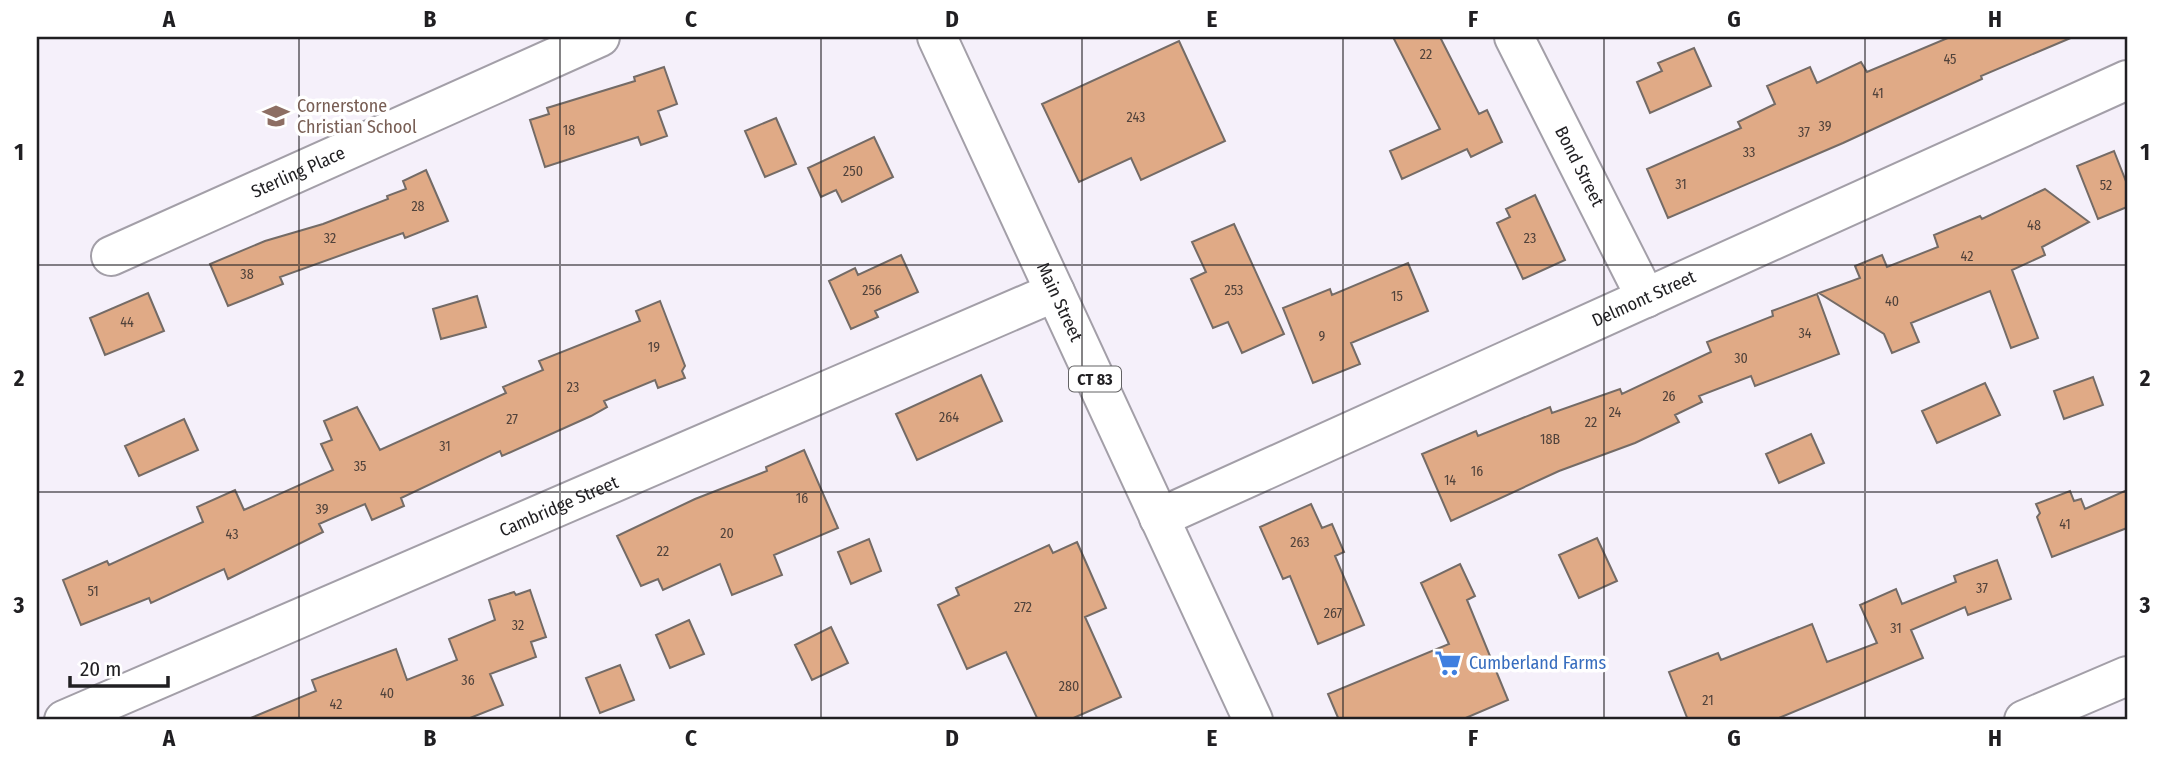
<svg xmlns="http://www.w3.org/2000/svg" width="2164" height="757" viewBox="0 0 2164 757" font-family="'Fira Sans Condensed',sans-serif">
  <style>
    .building { fill: #e0aa86; stroke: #746b66; stroke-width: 2 }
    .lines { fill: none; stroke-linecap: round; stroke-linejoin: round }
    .minor-casing { stroke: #a39fa8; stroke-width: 42 }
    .major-casing { stroke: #a39fa8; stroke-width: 42 }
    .minor { stroke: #fff; stroke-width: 38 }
    .major { stroke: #fff; stroke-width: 38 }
    .grid { fill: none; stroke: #201f22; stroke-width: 2; stroke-opacity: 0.55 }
    .labels { text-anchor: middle; stroke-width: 7; stroke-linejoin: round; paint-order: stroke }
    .number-label { font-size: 14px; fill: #50423b }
    .shield { fill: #fff; stroke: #636264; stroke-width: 2 }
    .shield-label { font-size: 16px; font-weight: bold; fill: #201f22 }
    .education-label { font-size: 18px; fill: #785e54; stroke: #fff; text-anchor: start }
    .street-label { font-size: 18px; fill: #201f22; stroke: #fff }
    .shop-label { font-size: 18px; fill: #366cbe; stroke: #fff; text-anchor: start }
    .neatline { fill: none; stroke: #201f22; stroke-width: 2.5 }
    .grid-label { font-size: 23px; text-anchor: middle; font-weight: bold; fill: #201f22 }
  </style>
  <rect width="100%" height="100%" fill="#f5f0fa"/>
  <path class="building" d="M1393 37H1440L1479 114 1487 110 1502 142 1471 157 1467 149 1402 179 1390 151 1440 129Z
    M1950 37H2073L1981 76 1982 79 1843 143 1668 218 1647 169 1741 128 1738 122 1775 104 1767 86 1810 67 1817 83 1861 62 1867 72Z
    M1179 41 1225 141 1141 180 1131 158 1079 182 1042 104Z
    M1694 48 1711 86 1650 113 1637 82 1662 71 1658 63Z
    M664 67 677 104 658 111 667 136 641 145 638 137 545 167 530 120 549 114 547 108 635 81 634 77Z
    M776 118 796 164 765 177 745 131Z
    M874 137 893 177 842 202 836 190 821 197 808 168Z
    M2114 151 2127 184V207L2098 219 2077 166Z
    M426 170 448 221 405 238 403 233 280 277 283 284 228 306 210 264 265 241 323 224 388 199 387 196 406 189 403 181Z
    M2045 189 2089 222 2042 247 2045 255 2012 270 2038 338 2011 348 1990 291 1911 323 1919 342 1892 353 1884 334 1819 293 1860 278 1855 266 1882 255 1887 267 1938 247 1934 235 1980 216 1982 219Z
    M1535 195 1565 260 1523 279 1497 223 1510 217 1506 209Z
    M1234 224 1284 334 1242 353 1228 322 1213 328 1191 279 1206 272 1192 242Z
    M901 255 918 292 875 311 878 317 851 329 829 281 855 268 858 275Z
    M1408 263 1428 311 1351 343 1360 364 1313 383 1283 308 1330 289 1332 295Z
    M148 293 164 331 105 355 90 318Z
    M1817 294 1839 354 1755 386 1751 376 1699 396 1702 402 1675 415 1679 422 1635 443 1559 471 1451 521 1422 454 1476 431 1478 436 1550 407 1552 413 1620 389 1622 394 1711 352 1707 342 1773 316 1772 311Z
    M477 296 486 327 441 339 433 309Z
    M660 301 685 366 682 371 685 378 658 388 655 380 604 401 607 407 591 416 502 456 500 451 401 498 404 506 372 520 365 504 319 524 323 532 228 579 224 569 151 603 149 598 81 625 63 580 107 561 109 565 203 522 197 507 235 490 244 510 333 470 321 444 332 440 324 421 357 407 380 450 506 393 503 387 543 370 539 361 640 321 636 311Z
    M981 375 1002 421 917 460 896 414Z
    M2093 377 2103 405 2064 419 2054 391Z
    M1985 383 2000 415 1937 443 1922 411Z
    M184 419 198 450 139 476 125 446Z
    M1811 434 1824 463 1779 483 1766 454Z
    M804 450 838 528 774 555 782 575 732 595 720 564 663 590 658 579 641 586 617 536 695 499 767 471 766 467Z
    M2127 490V528L2052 557 2037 517 2040 513 2036 504 2070 491 2074 501 2081 499 2085 509Z
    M1311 504 1322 528 1332 524 1344 552 1335 556 1364 625 1318 644 1290 576 1283 579 1260 527Z
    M1597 538 1617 581 1579 598 1559 555Z
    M869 539 881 571 851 584 838 552Z
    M1077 542 1106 608 1085 617 1121 697 1069 720H1038L1006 652 967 669 938 605 959 595 956 588 1049 545 1053 553Z
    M1997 560 2011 599 1968 615 1965 607 1911 630 1923 658 1774 720H1688L1669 672 1718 653 1721 660 1812 624 1827 662 1877 643 1860 605 1896 589 1902 604 1956 582 1954 576Z
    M1460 564 1475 596 1467 600 1508 700 1461 720H1339L1328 694 1449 644 1421 583Z
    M530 590 546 637 531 642 536 657 490 674 503 705 465 720H246L316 691 312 680 396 649 407 680 457 660 449 639 495 620 489 600 514 592 516 595Z
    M689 620 704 654 670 668 656 635Z
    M831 627 848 663 812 680 795 645Z
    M620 665 634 700 600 713 586 678Z"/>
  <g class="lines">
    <g class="minor-casing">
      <g id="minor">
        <path id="s1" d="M1514 37 1646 298"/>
        <path id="s2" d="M111 256 600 37"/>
        <path id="s3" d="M1159 518 2127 80"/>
        <path id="s4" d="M64 720 1055 292"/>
      </g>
    </g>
    <g class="major-casing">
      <g id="major">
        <path id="s5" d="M937 37 1253 720"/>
        <path d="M2024 720 2127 676"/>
      </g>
    </g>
    <use href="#minor" class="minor"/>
    <use href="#major" class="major"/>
  </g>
  <path class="grid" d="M299 37V720M560 37V720M821 37V720M1082 37V720M1343 37V720M1604 37V720M1865 37V720M37 265H2127M37 492H2127"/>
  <defs>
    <g id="school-bare" transform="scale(2.1)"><path d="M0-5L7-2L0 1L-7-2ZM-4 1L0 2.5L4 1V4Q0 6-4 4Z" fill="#8d6e63" stroke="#fff" stroke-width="2.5" paint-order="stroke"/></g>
    <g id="supermarket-bare" transform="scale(2.1)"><path d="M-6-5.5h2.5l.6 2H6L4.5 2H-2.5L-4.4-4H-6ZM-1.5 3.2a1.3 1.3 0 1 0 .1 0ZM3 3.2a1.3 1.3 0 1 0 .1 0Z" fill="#3f7fe0" stroke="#fff" stroke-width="2.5" paint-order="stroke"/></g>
  </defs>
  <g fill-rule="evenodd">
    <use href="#school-bare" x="276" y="116"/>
    <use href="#supermarket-bare" x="1448" y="663"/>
  </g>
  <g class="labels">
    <g class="number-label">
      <text x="1426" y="59">22</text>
      <text x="1950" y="64">45</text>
      <text x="1878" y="98">41</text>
      <text x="1136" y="122">243</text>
      <text x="1825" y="131">39</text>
      <text x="569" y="135">18</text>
      <text x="1804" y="137">37</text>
      <text x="1749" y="157">33</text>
      <text x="853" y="176">250</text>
      <text x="1681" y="189">31</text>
      <text x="2106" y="190">52</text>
      <text x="418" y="211">28</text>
      <text x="2034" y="230">48</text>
      <text x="330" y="243">32</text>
      <text x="1530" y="243">23</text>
      <text x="1967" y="261">42</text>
      <text x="247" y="279">38</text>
      <text x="872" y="295">256</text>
      <text x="1234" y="295">253</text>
      <text x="1397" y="301">15</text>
      <text x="1892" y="306">40</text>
      <text x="127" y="327">44</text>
      <text x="1805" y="338">34</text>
      <text x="1322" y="341">9</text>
      <text x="654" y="352">19</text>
      <text x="1741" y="363">30</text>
      <text x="573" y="392">23</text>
      <text x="1669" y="401">26</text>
      <text x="1615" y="417">24</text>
      <text x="949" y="422">264</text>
      <text x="512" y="424">27</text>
      <text x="1591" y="427">22</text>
      <text x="1550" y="444">18B</text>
      <text x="445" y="451">31</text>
      <text x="360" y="471">35</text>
      <text x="1477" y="476">16</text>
      <text x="1450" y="485">14</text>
      <text x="802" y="503">16</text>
      <text x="322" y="514">39</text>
      <text x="2065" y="529">41</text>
      <text x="727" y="538">20</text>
      <text x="232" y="539">43</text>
      <text x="1300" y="547">263</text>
      <text x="663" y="556">22</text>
      <text x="1982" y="593">37</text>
      <text x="93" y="596">51</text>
      <text x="1023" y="612">272</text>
      <text x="1333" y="618">267</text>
      <text x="518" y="630">32</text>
      <text x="1896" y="633">31</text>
      <text x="468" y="685">36</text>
      <text x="1069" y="691">280</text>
      <text x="387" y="698">40</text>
      <text x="1708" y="705">21</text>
      <text x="336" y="709">42</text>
    </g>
    <rect class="shield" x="1069" y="366.5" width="52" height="25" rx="5"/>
    <g class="shield-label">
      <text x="1095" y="385">CT 83</text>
    </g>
    <g class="education-label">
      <text x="297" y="112">Cornerstone<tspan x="297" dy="21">Christian School</tspan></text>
    </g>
    <g class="street-label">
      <text dy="6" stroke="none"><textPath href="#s1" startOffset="145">Bond Street</textPath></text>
      <text dy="6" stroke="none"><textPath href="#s2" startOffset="205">Sterling Place</textPath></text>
      <text dy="6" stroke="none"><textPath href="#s3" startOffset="532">Delmont Street</textPath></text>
      <text dy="6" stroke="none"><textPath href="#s5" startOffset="292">Main Street</textPath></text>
      <text dy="6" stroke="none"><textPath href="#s4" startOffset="539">Cambridge Street</textPath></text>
    </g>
    <g class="shop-label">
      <text x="1469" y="669">Cumberland Farms</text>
    </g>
  </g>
  <rect width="2164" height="757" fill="none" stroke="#ffffff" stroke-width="77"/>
  <path d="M70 676v10h98v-10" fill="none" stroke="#201f22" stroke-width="3.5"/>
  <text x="80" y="676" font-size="21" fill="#201f22" stroke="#ffffff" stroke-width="5" paint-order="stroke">20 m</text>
  <rect x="38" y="38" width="2088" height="680" class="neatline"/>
  <g class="grid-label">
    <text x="169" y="27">A</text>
    <text x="430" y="27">B</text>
    <text x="691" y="27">C</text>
    <text x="952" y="27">D</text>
    <text x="1212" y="27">E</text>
    <text x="1473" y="27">F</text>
    <text x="1734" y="27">G</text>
    <text x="1995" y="27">H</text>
    <text x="19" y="160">1</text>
    <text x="2145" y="160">1</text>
    <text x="19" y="386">2</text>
    <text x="2145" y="386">2</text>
    <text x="19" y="613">3</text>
    <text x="2145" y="613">3</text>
    <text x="169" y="746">A</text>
    <text x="430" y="746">B</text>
    <text x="691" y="746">C</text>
    <text x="952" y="746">D</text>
    <text x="1212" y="746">E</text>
    <text x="1473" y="746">F</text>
    <text x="1734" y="746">G</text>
    <text x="1995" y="746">H</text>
  </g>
</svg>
